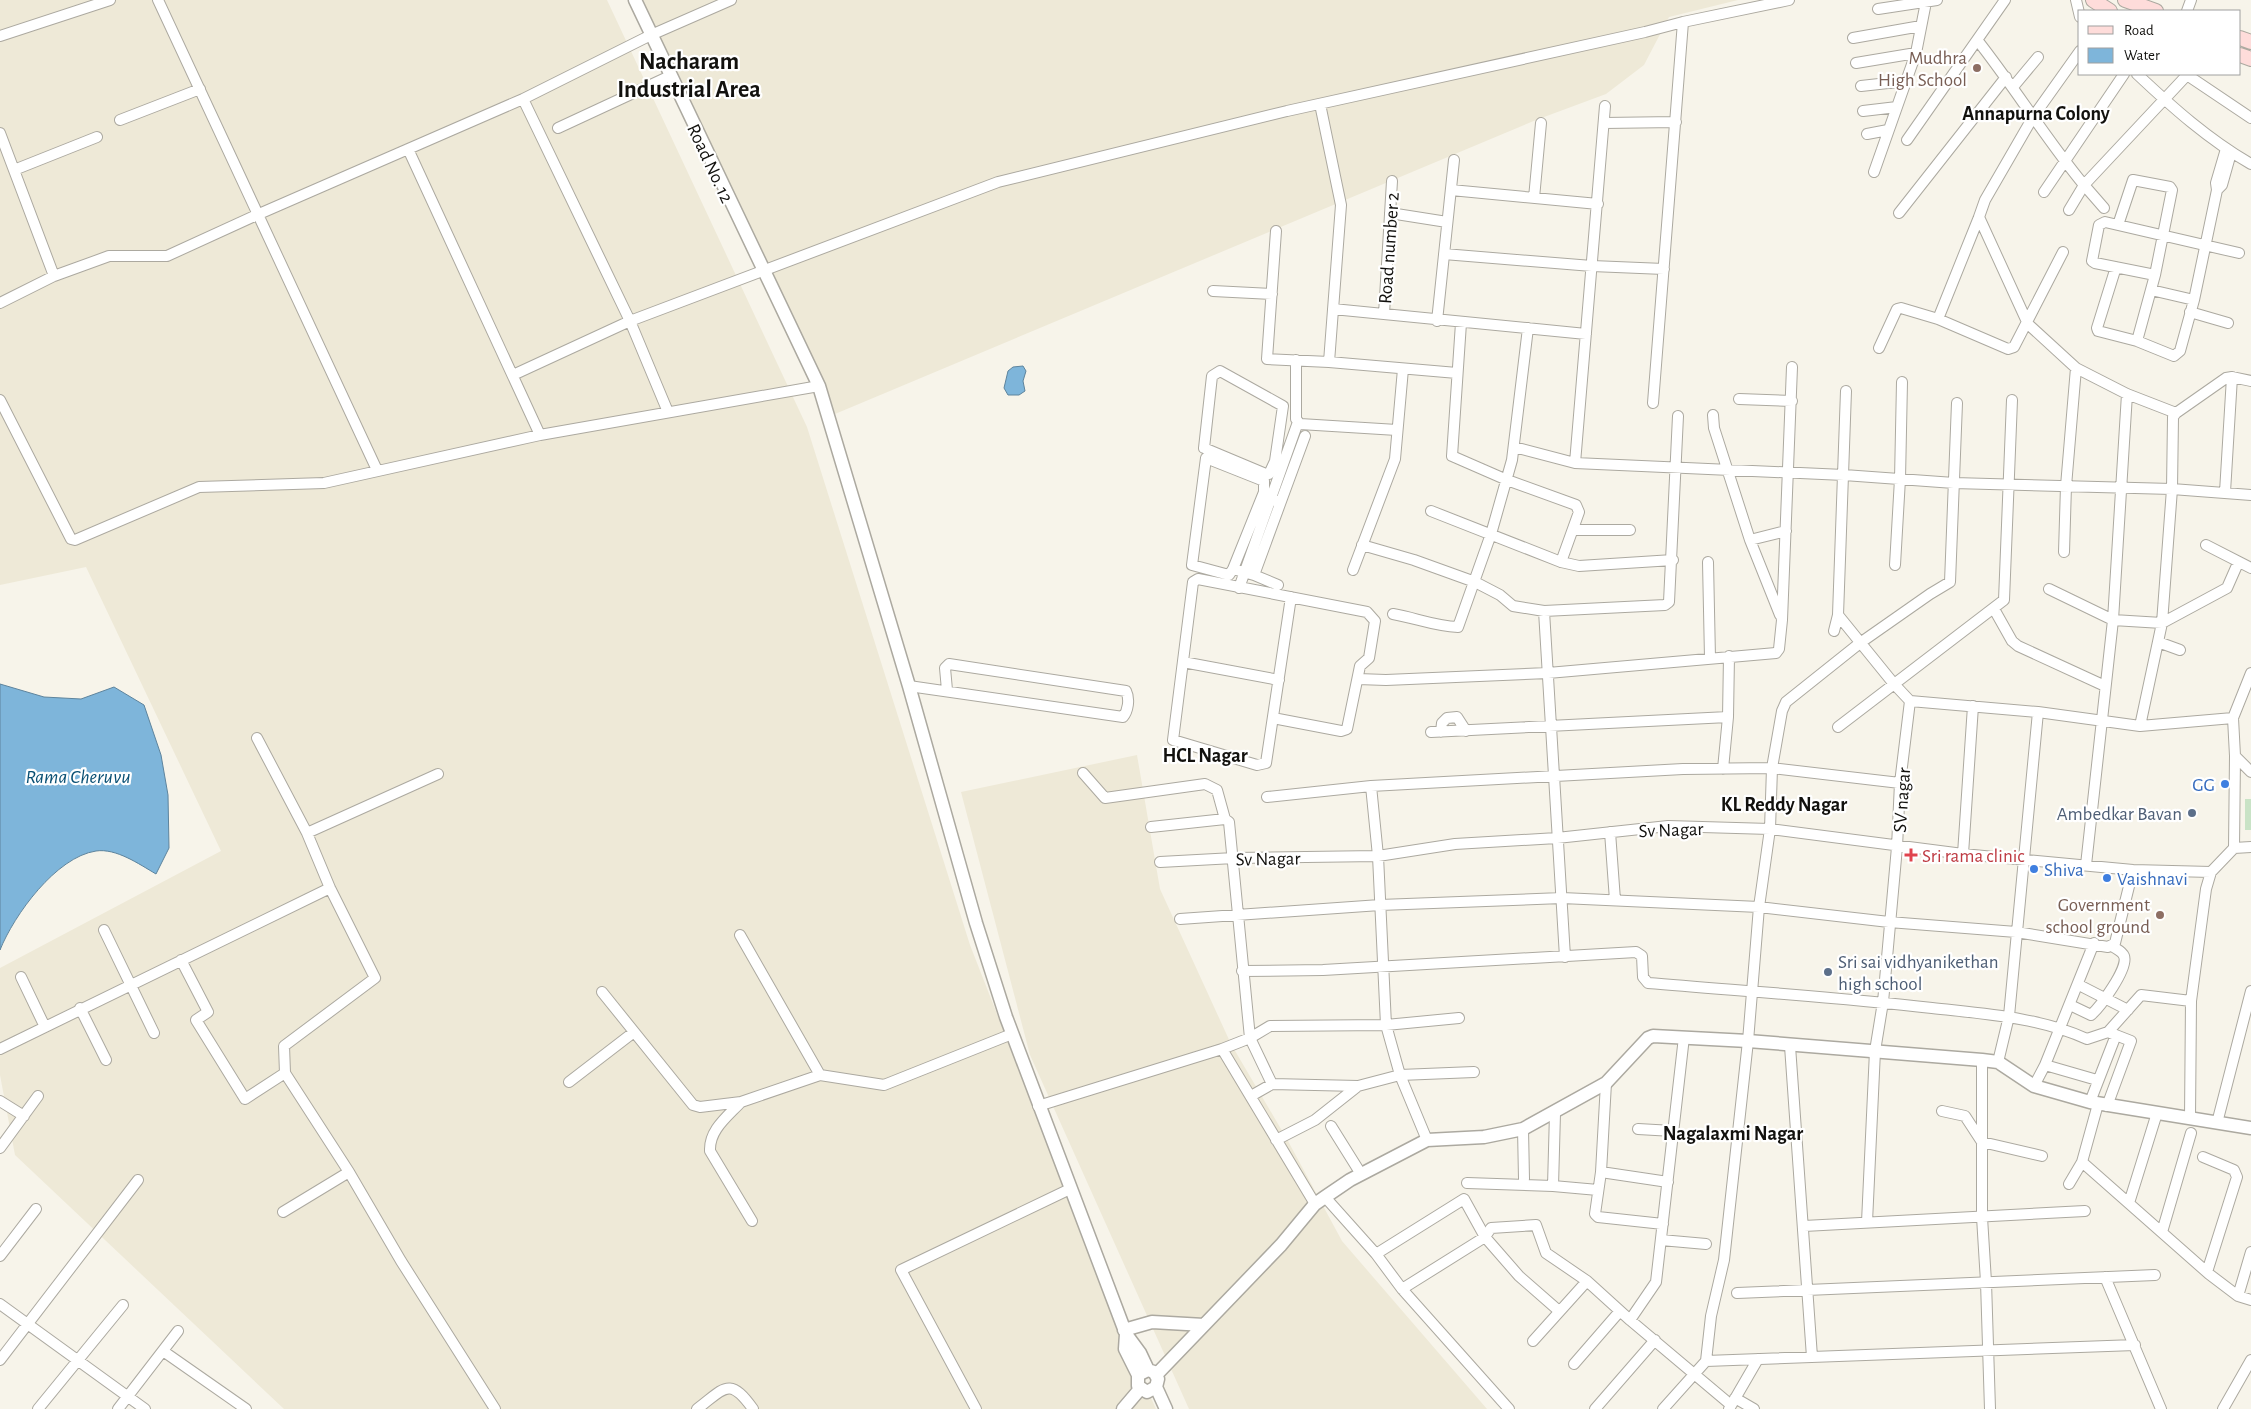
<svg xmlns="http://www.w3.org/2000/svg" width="2251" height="1409" viewBox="0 0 2251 1409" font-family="'Alegreya Sans',sans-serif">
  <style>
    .built { fill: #eee9d7 }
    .green { fill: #c9e3c6 }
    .water { fill: #7eb5da; stroke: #5e849d }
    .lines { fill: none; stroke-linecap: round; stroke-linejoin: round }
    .minor-casing { stroke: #aca9a0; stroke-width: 12 }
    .tertiary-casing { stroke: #aca9a0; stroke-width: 15 }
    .secondary-casing { stroke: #aca9a0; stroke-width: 16 }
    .minor { stroke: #fff; stroke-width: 10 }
    .tertiary { stroke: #fff; stroke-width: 12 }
    .secondary { stroke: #fedcda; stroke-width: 14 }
    .education-dot { fill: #8d6e63; stroke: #fff; stroke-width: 2 }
    .shop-dot { fill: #3f7fe0; stroke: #fff; stroke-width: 2 }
    .service-dot { fill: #5c6f8a; stroke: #fff; stroke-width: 2 }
    .health-dot { fill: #e0444e; stroke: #fff; stroke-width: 2 }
    .labels { text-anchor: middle; stroke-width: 4.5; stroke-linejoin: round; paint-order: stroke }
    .education-label { font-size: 19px; fill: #785e54; stroke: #fff; text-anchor: end }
    .street-label { font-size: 19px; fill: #12110e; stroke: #fff }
    .shop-label { font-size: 19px; fill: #366cbe; stroke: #fff; text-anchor: start }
    .service-label { font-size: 19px; fill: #4e5e75; stroke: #fff; text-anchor: end }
    .health-label { font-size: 19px; fill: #be3a42; stroke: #fff; text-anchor: start }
    .neighbourhood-label { font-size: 20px; font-weight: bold; fill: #12110e; stroke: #fff }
    .water-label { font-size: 20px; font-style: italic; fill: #084f73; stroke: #fff }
    .district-label { font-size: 24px; font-weight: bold; fill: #12110e; stroke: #fff }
  </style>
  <rect width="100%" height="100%" fill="#f7f4ea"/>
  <path class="built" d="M0 0H607L807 427 970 945 1121 1331 1156 1409H284L15 1155 0 1075V968L221 851 86 567 0 585Z
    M640 0H1738L1669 17 1644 65 1606 94 1536 120 835 414 653 32Z
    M1137 755 1160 889 1231 1044 1288 1141 1342 1241 1487 1409H1189L1030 1055 961 792Z"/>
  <path class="green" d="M2245 799H2251V830H2245Z"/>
  <path class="water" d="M1023 366 1026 371 1023 381 1025 391 1019 395H1008L1004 388 1008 371 1013 367Z
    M0 684 44 697 81 699 114 687 144 705 161 755 168 795 169 848 156 874C139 864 116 848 96 851 56 857 14 915 0 950Z"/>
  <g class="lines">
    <g class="minor-casing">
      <path id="minor" d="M158 0 377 470
        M2076 0 2080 17
        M1878 9 1937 0
        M2187 11 2191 0
        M0 36 110 0
        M1853 38 1921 26
        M1978 41C2015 88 2046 139 2084 185L2069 210
        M2080 51 2033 117 1985 200 1979 217 2028 324 2076 368 2127 394 2176 413
        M1856 63 1916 53
        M2137 74C2172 107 2209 140 2251 164
        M2187 75 2251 118
        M1861 86 1906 81
        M2013 87 2038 57
        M523 99 630 321 668 412
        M1320 104 1341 205 1329 362
        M1863 111 1897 107
        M120 120 200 89
        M1604 123 1676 122
        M558 128 670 76
        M0 133 54 276
        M1867 134 1888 130
        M1907 140 2005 0
        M408 149 540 435
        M2226 149 2216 183 2217 190 2222 185 2231 153
        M14 170 97 137
        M1874 172 1916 53 1926 2
        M1451 190 1598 204
        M2044 192 2124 74
        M1534 198 1541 123
        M2104 208 2084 185 2188 74
        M1390 213 1447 222
        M1899 213 2006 77
        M2118 225 2239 253
        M1276 231 1267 359 1329 362 1457 373
        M1444 254 1592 266 1664 269
        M2116 267 2097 328 2098 331 2137 341
        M2155 275 2095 263 2092 261 2099 225 2105 222 2118 225 2133 180 2170 187 2172 190 2155 275 2137 341 2174 356 2180 351 2194 300 2217 190
        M2151 290 2194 300
        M1213 291 1272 294
        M0 303 54 276 109 256H167L259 214 523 99 651 35 731 0
        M1333 309 1586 334
        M2190 312 2228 323
        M1384 314 1392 181
        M1938 319 1979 217
        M1437 321 1454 160
        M1461 323 1452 456 1507 480 1576 505 1579 512 1561 562
        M1879 348 1897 309 1901 308 1938 319 2008 349 2014 347 2063 252
        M1296 360V419L1300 424 1397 430
        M513 375 630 321 998 182 1287 111 1645 32 1683 22 1789 0
        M1739 399 1792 401
        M0 400 71 539 75 540 199 487 324 483 540 435 819 386
        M1653 403 1683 22
        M1713 415 1714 428 1750 540 1780 615
        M1514 447 1575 463 1844 475 1954 483 2172 489 2251 495
        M1275 461 1269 474H1266L1204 448 1212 376 1220 371 1283 406 1275 461 1282 465
        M1575 463 1605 106
        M2225 492 2232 377
        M1280 504 1305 436
        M1431 511 1561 562 1579 566 1673 560
        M1573 530H1630
        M1750 540 1786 531
        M1362 545 1414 560 1475 582 1500 595 1513 606 1544 611 1665 605 1669 602 1678 416
        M2206 545 2251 568
        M2064 552 2066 486 2076 368
        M1708 562 1710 658
        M1895 565 1900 479 1902 382
        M1233 569 1229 575 1192 565 1206 458 1264 481V492
        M1353 570 1395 459 1403 369
        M1254 575 1233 569 1264 492 1280 504 1254 575 1278 585
        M1239 588 1298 422
        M2049 589 2113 620 2162 623 2227 588 2238 563
        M1994 609 2012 641 2018 646 2105 686
        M1544 611 1565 957
        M1393 614C1416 618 1434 626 1458 627L1491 534 1512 460 1528 328
        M1838 615 1894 684 1910 701
        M1834 631 1838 615 1846 391
        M2158 642 2180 650
        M1183 662 1279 680
        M1358 679 1386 680 1548 673 1776 653 1779 649 1782 620 1792 367
        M909 686 1123 717C1128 711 1130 699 1126 691L949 664 945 668 947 690
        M1273 718 1341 731 1347 729 1360 666 1369 658 1375 621 1367 612 1198 579 1193 582 1173 740 1257 765 1266 763 1291 597
        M2140 726 2162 623 2172 489 2173 417 2176 413 2226 378 2232 377 2251 381
        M1838 727 2004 600 2012 400
        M1431 732 1728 717
        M1441 732 1442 723 1447 718 1457 717 1466 731
        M257 738 307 833 330 888 375 978 284 1046 285 1073 349 1172 401 1261 495 1409
        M2235 756 2251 772
        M1723 769 1728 717 1729 656
        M1083 773 1105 798 1205 784 1217 790 1225 819
        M1371 786 1378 856 1386 1025 1400 1075 1427 1140
        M1267 797 1371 786 1683 769 1772 768 1900 783
        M1151 827 1225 819 1229 822 1250 1038 1272 1084 1358 1086 1400 1075 1474 1072
        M1610 832 1615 900
        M307 833 438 774
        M2234 848 2251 847
        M1963 854 1973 706
        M1160 862 1234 858 1378 856 1455 844 1557 838 1668 826 1770 829 1963 854 2133 870 2211 872
        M2086 865 2113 620 2127 394
        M1180 919 1380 905 1562 898 1759 907 1889 922 2016 932 2108 947 2115 943 2133 870
        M104 930 154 1033
        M740 935 820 1075
        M181 960 208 1012 196 1020 245 1099 285 1073
        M1242 971 1323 970 1636 952 1642 956 1643 977 1648 983C1742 991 1838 997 1932 1008 1985 1014 2038 1017 2087 1039L2108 1032 2141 995 2191 1001
        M21 977 45 1027
        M2079 985 2128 1010
        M602 992 693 1105 700 1107 741 1102 820 1075 884 1085 1012 1034
        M2070 1005 2091 1015C2100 1007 2129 968 2124 956 2122 951 2116 949 2112 946
        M80 1008 106 1060
        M1790 1046 1812 1357
        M0 1049 330 888
        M1222 1049 1250 1038 1270 1026 1386 1025 1459 1018
        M1982 1060V1217L1986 1282 1990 1409
        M1998 1062 2009 1016 2038 712
        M2045 1065 2097 1080
        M569 1082 634 1032
        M1606 1083 1601 1172 1595 1214 1598 1217 1663 1224
        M2034 1086 2045 1065 2094 943
        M1251 1096 1272 1084
        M0 1101 24 1116
        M741 1102C727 1117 709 1130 710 1151L752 1221
        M2090 1102 2116 1035
        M2098 1104 2082 1162 2209 1274 2238 1296
        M1038 1106 1222 1049 1315 1204
        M2107 1106 2131 1041 2108 1032
        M1942 1111 1965 1116 1982 1142 2042 1156
        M2190 1118 2191 1001 2206 889 2211 872 2234 848 2235 756 2233 718 2251 673
        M2217 1123 2251 991
        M1331 1126 1361 1174
        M1523 1129 1524 1179
        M1638 1129 1673 1131
        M1276 1140 1315 1120 1358 1086
        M0 1148 38 1096
        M2203 1157 2234 1170 2237 1177 2207 1272
        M1601 1172 1668 1182
        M1467 1183 1553 1186 1555 1113
        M2069 1184 2082 1162
        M1553 1186 1598 1190
        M1325 1197 1376 1254 1402 1289 1509 1409
        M2129 1203 2157 1113
        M283 1212 349 1172
        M1867 1222 1875 1051 1883 1002 1897 847 1900 783 1910 701 2038 712 2140 726 2233 718
        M1804 1226 2085 1211
        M2162 1232 2191 1133
        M1661 1240 1706 1244
        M2251 1252 2238 1296 2251 1300
        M1376 1254 1464 1199 1485 1237 1519 1276 1559 1311
        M0 1256 36 1209
        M2105 1277 2161 1409
        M1402 1289 1485 1237 1491 1228 1536 1225 1546 1253 1587 1281 1630 1320 1731 1405
        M1737 1293 2155 1275
        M0 1304 145 1409
        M1630 1320 1656 1282 1684 1037
        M1533 1341 1587 1281
        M163 1351 246 1409
        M0 1360 138 1180
        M1706 1361 2135 1345
        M1574 1364 1620 1311
        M1735 1398 1754 1409
        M38 1409 123 1305
        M118 1409 178 1331
        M697 1409C724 1389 729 1375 753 1409
        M976 1409 901 1270 1070 1189
        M1595 1409 1655 1340
        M1663 1409 1706 1361 1711 1316 1724 1260 1748 1041 1759 907 1770 829 1772 768 1782 711 1786 702 1860 643 1930 594 1950 582 1957 403
        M1729 1409 1758 1359
        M2223 1409 2251 1360"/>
    </g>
    <g class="tertiary-casing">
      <path id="tertiary" d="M635 0 819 386 909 686 976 923 1006 1017 1126 1334 1140 1353 1148 1370
        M1124 1330 1152 1322 1204 1325
        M1126 1334 1125 1349 1138 1375V1386L1147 1392 1156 1387 1158 1379 1154 1372 1148 1370 1138 1375
        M1156 1375 1281 1245 1315 1204 1325 1197 1350 1180 1427 1140 1484 1137 1523 1129 1606 1083 1648 1038 1653 1036 1748 1041 1982 1060 1998 1062 2034 1086 2090 1102 2251 1128
        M1156 1387 1166 1409
        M1123 1409 1140 1389"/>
    </g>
    <g class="secondary-casing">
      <path id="secondary" d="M2093 0 2110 11
        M2125 0 2156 11
        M2240 38 2251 42
        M2240 55 2251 59"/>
    </g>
    <use href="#minor" class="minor"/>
    <use href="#tertiary" class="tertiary"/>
    <use href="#secondary" class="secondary"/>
  </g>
  <g class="education-dot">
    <circle cx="1977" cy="68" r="5"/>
    <circle cx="2160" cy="915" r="5"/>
  </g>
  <g class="shop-dot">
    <circle cx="2225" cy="784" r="5"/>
    <circle cx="2034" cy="869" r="5"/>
    <circle cx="2107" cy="878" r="5"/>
  </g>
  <g class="service-dot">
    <circle cx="2192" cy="813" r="5"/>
    <circle cx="1828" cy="972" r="5"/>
  </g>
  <path class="health-dot" d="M1908.5 847.5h5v5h5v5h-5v5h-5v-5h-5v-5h5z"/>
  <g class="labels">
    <g class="education-label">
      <text x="1967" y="64">Mudhra<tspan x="1967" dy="22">High School</tspan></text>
      <text x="2150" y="911">Government<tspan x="2150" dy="22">school ground</tspan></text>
    </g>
    <g class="street-label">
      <text transform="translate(711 163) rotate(65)" y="7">Road No. 12</text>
      <text transform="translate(1388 248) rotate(-86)" y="7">Road number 2</text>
      <text transform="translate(1901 800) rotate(-86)" y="7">SV nagar</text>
      <text transform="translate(1671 829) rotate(-2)" y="7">Sv Nagar</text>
      <text transform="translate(1268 858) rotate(-1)" y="7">Sv Nagar</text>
    </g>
    <g class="shop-label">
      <text x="2215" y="791" text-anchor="end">GG</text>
      <text x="2044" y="876">Shiva</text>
      <text x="2117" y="885">Vaishnavi</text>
    </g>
    <g class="service-label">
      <text x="2182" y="820">Ambedkar Bavan</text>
      <text x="1838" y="968" text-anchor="start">Sri sai vidhyanikethan<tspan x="1838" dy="22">high school</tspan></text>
    </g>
    <g class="health-label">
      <text x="1922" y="862">Sri rama clinic</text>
    </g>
    <g class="neighbourhood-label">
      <text x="2036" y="120">Annapurna Colony</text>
      <text x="1205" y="762">HCL Nagar</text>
      <text x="1784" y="811">KL Reddy Nagar</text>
      <text x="1733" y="1140">Nagalaxmi Nagar</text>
    </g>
    <g class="water-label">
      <text x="78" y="783">Rama Cheruvu</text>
    </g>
    <g class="district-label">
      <text x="689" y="69">Nacharam<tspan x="689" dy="28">Industrial Area</tspan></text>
    </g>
  </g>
  <rect x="2078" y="10" width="162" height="65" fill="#ffffff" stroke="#a0a09f"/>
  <rect x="2088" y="26" width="25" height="8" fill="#fedcda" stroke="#a0a09f"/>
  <text x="2124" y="35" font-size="15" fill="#12110e">Road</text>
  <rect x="2088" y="48" width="25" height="15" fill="#7eb5da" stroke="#a0a09f"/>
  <text x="2124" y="60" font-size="15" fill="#12110e">Water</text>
</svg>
